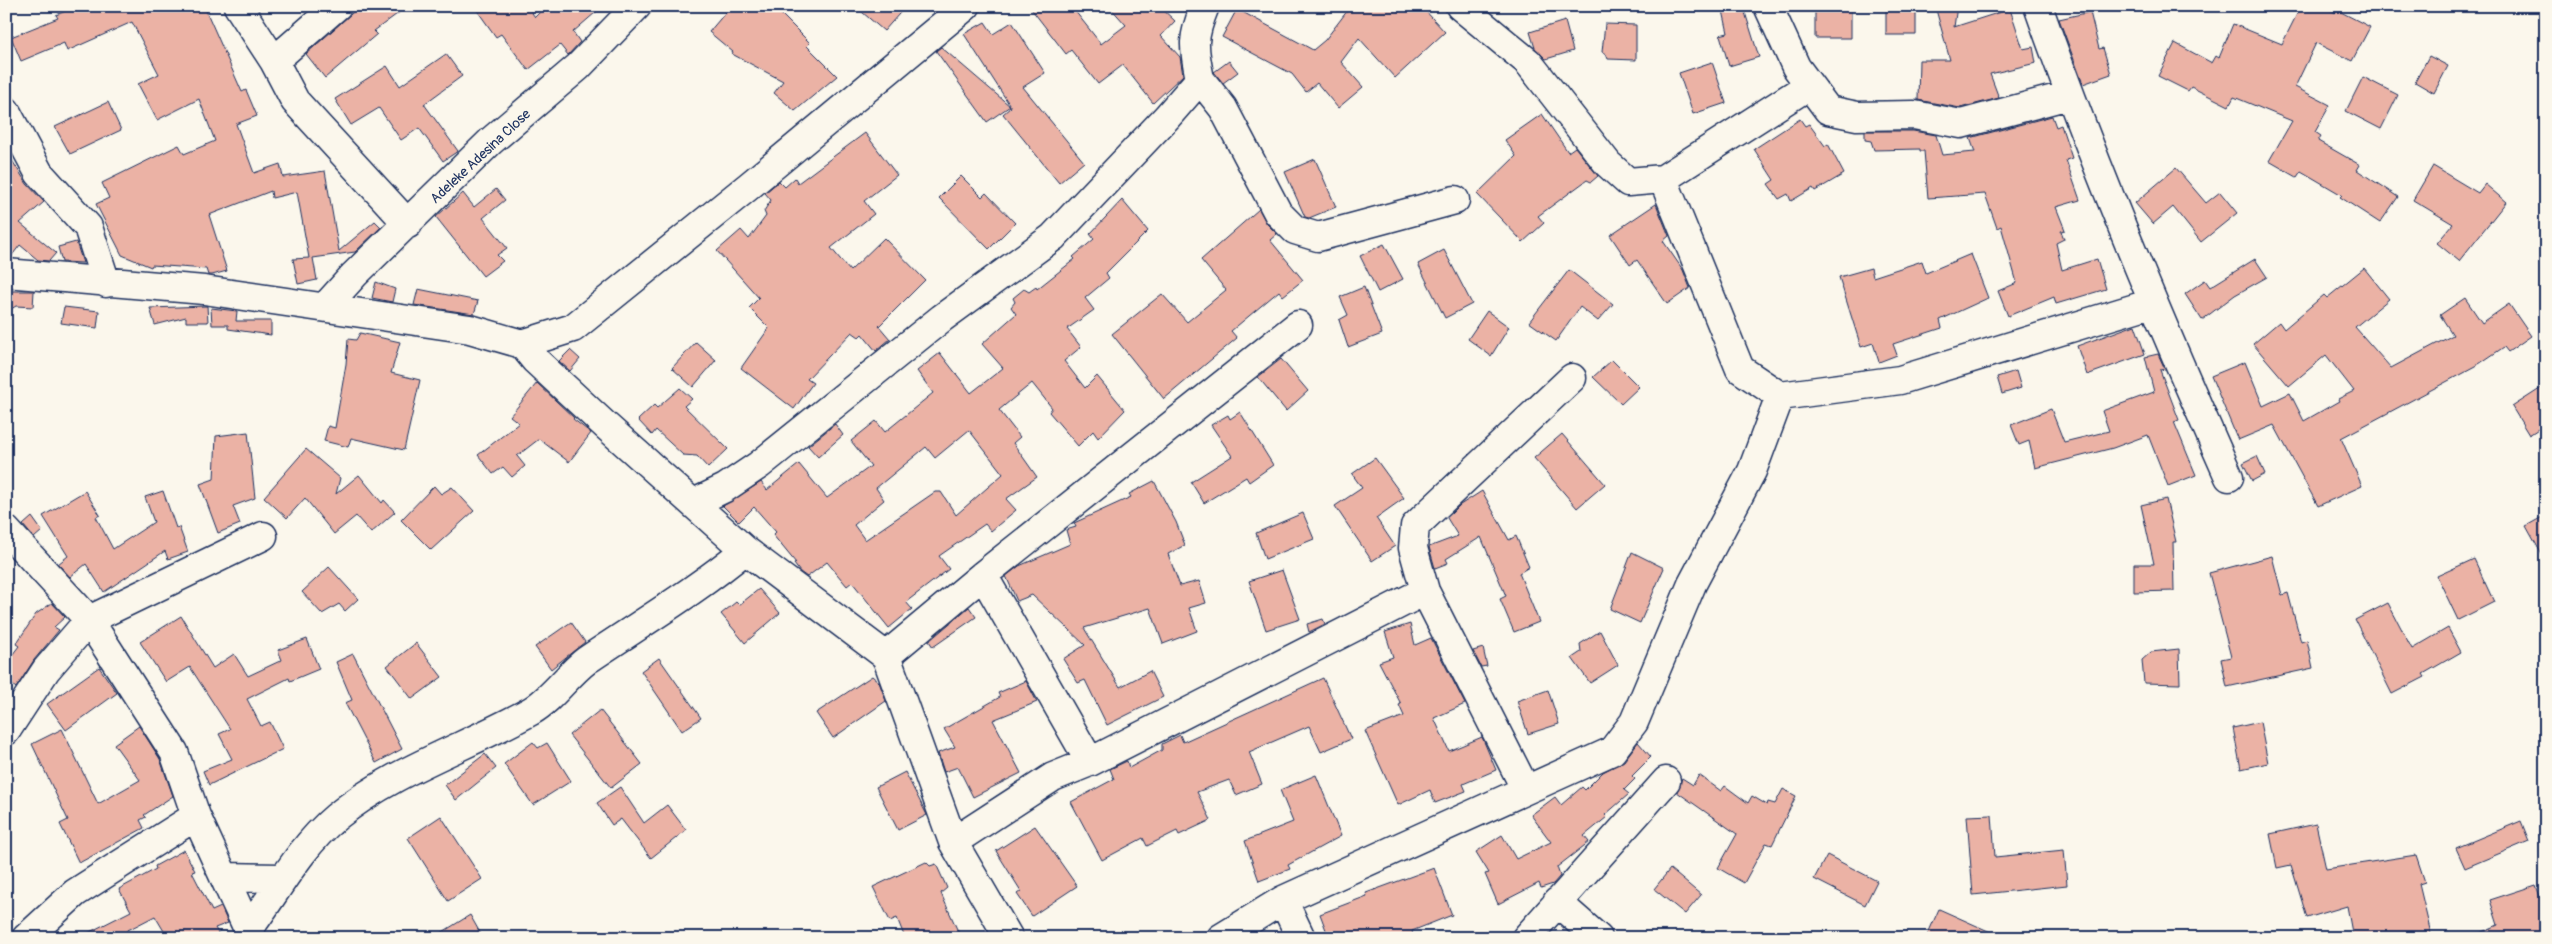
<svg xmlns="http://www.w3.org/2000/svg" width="2552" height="944" viewBox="0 0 2552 944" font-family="Pangolin,sans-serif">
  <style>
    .building { fill: #ebb2a5; stroke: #1b2f5e; fill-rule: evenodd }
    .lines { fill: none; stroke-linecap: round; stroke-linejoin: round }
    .minor-casing { stroke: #1b2f5e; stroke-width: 31 }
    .minor { stroke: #fbf7ec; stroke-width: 28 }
    .labels { text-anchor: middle; stroke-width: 4; stroke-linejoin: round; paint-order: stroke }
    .street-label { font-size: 14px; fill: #1b2f5e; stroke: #fbf7ec }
  </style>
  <rect width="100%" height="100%" fill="#fbf7ec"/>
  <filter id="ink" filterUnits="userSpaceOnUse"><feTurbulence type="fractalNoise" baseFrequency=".02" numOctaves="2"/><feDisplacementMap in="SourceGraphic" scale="10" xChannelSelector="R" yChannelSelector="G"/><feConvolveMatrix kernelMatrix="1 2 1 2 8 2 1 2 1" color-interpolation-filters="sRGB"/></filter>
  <g filter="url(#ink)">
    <path class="building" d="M78 6H204L242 92 246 90 257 116 236 124 254 173 280 164 283 177 325 171 339 251 375 221 381 227 355 252 313 258 317 280 298 284 293 259 309 258 297 192 272 198 271 191 209 215 227 271 212 275H208L206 269 152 265 151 267 122 255 96 204 109 198 102 183 179 145 184 154 215 141 199 99 157 120 138 84 159 74 132 22 67 51 64 43 21 61 11 37 58 18 56 15Z
      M360 6H408L374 31 377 34 325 78 306 54Z
      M474 6H527L535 17 546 6H603L573 32 580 42 568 55 560 45 528 70 501 34 496 37Z
      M731 6H773L810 43 807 46 837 76 795 111 774 93 783 81 732 54 733 52 709 32Z
      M855 6H906L884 31Z
      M1029 6H1071L1101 44 1126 25 1109 6H1159L1175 21 1161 36 1180 57 1183 75 1153 103 1123 65 1098 84 1071 50 1066 54Z
      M1351 6H1421L1445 32 1395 78 1359 38 1341 62 1363 87 1338 108 1317 83 1306 92 1292 74 1222 37 1237 9 1313 50 1325 40Z
      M1722 6H1743L1759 57 1729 66 1720 35 1728 33Z
      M1886 6H1916V35H1886Z
      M1935 6H1957L1954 27 2010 9 2023 49 2033 47 2036 63 1990 74 1999 98 1960 108 1918 100 1919 60H1950Z
      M2301 6H2322L2336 13 2337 10 2370 27 2352 61 2316 43 2295 87 2330 105 2315 132 2321 136 2318 141 2360 165 2357 170 2398 197 2380 223 2340 197 2342 195 2301 171 2297 177 2269 161 2292 121 2234 97 2229 106 2191 87 2188 91 2158 76 2175 43 2212 63 2216 56 2219 58 2233 24 2282 44Z
      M1851 9V38H1815V10Z
      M2090 12 2099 49 2103 48 2111 74 2083 84 2059 19Z
      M1565 21 1573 51 1546 59 1535 48 1530 32Z
      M985 22 993 34 1012 22 1045 73 1023 87 1084 162 1059 183 1003 114 1011 107 964 34Z
      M1605 24 1636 25V60L1608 59 1606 54 1602 52Z
      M941 47 1010 106 987 122 936 51Z
      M446 54 462 76 424 104 458 151 443 161 419 128 401 140 379 108 351 125 335 99 387 66 400 86Z
      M2429 56 2448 66 2434 93 2415 82Z
      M1229 61 1238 72 1223 83 1214 72Z
      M1712 62 1726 103 1693 114 1679 73Z
      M2363 77 2398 95 2381 129 2346 111Z
      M108 102 121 130 70 154 55 127Z
      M1542 114 1568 152 1575 147 1598 176 1591 182 1587 180 1538 216 1544 223 1523 242 1477 194 1516 156 1505 140Z
      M2052 116 2056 127 2061 125 2072 158 2066 160 2080 200 2056 207 2065 230 2061 231 2064 239 2056 243 2062 270 2097 259 2106 289 2056 304 2054 297 2008 316 1998 291 2017 283 2001 226 1997 228 1985 194 1928 198 1924 151H1920V149L1874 150 1871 141 1865 140V131H1913L1936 135 1942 155 1975 152 1970 138Z
      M1800 119 1805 126 1809 124 1825 146 1828 144 1844 174 1815 191 1813 188 1791 201 1788 194 1779 199 1768 184 1774 180 1754 149Z
      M865 133 897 175 864 201 874 214 831 248 850 271 884 238 925 280 879 326 890 339 876 351 862 334 859 337 852 332 807 379 813 383 794 409 741 368 769 328 749 308 759 298 717 251 741 230 749 239 766 216 764 211 771 200 765 193 779 181 785 187 795 178 798 183Z
      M6 151 27 184 44 202 20 223 56 253 49 261 38 260 20 245 10 258H6Z
      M1315 159 1336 207 1309 218 1305 217 1285 172Z
      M2433 166 2478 193 2485 184 2506 202 2459 261 2437 243 2453 224 2413 200Z
      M2176 168 2206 203 2220 192 2237 213 2201 242 2173 207 2153 224 2135 203Z
      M961 176 982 197 986 193 1015 223 989 249 939 198Z
      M496 189 505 200 483 218 507 248 497 255 503 261 483 276 436 217 463 193 474 207Z
      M1122 200 1148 231 1106 273 1109 278 1085 298 1094 310 1067 329 1081 347 1064 361 1085 388 1097 376 1125 410 1098 438 1093 431 1078 446 1049 412 1052 408 1032 383 999 410 1020 437 1013 443 1037 477 1006 499 1016 510 991 531 985 524 939 556 949 569 906 602 912 609 889 628 852 582 847 586 827 562 807 577 800 572 794 564 796 563 773 535 776 532 754 507 739 522 723 506 761 482 767 490 799 464 827 498 871 466 851 441 876 421 885 432 933 393 917 371 940 353 971 393 1003 368 982 344 1016 314 1011 307 1015 302 1013 298 1024 289 1029 292 1036 287 1037 289 1075 259 1073 257 1094 239 1090 234ZM969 430 1003 474 956 515 941 492H935L865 540 854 525 884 500 876 488 926 447 935 458Z
      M1656 204 1669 236 1663 241 1683 270 1690 288 1667 304 1637 260 1630 265 1610 235Z
      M1259 209 1267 224 1277 234 1270 240 1303 280 1283 296 1279 291 1231 331 1237 338 1164 399 1112 334 1162 294 1187 322 1226 290 1201 260Z
      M76 242 83 263 62 262 58 247Z
      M1384 244 1403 279 1378 292 1360 256Z
      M1444 250 1472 304 1445 318 1418 264Z
      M1971 254 1988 298 1940 320 1942 328 1893 344 1897 355 1879 362 1873 343 1861 347 1839 277 1871 268 1873 277 1922 261 1926 273Z
      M2255 259 2267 277 2235 295 2202 320 2185 294 2205 280 2210 287Z
      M2364 268 2389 299 2355 327 2391 368 2453 335 2440 315 2465 298 2482 323 2509 304 2531 336 2508 352 2504 347 2476 366 2341 438 2362 486 2318 506 2274 425 2238 440 2211 376 2245 362 2263 406 2290 393 2304 421 2339 401 2338 399 2354 391 2326 355 2289 386 2253 344 2279 322 2284 329 2324 295 2327 298Z
      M1569 270 1613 304 1598 321 1580 307 1556 341 1529 322Z
      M376 282 395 289 392 302 372 298Z
      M1364 287 1382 334 1348 347 1339 320 1348 315 1340 297Z
      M418 289 478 301 474 314 414 305Z
      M6 291H34L33 307 16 306 6 312Z
      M207 306 208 322H186V317L155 325 150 308Z
      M64 307 99 311 97 328 61 323Z
      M211 308 237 311 236 321H271V335L228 329V325H212Z
      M1487 311 1509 327 1491 356 1468 339Z
      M2135 325 2145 354 2087 375 2077 346Z
      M360 333 400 342 391 373 420 380 404 450 351 438 348 447 324 441 328 426 335 428 346 364 348 339 356 340Z
      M696 342 716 360 693 387 672 368Z
      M570 350 580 359 570 371 559 361Z
      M2158 354 2165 369 2160 370 2179 420 2174 422 2196 475 2168 486 2148 435 2113 448 2035 468 2029 441 2019 445 2011 425 2051 409 2064 442 2109 431 2102 411 2154 392 2145 357Z
      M1281 359 1308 391 1286 411 1258 377Z
      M1612 360 1639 387 1621 404 1593 377Z
      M2016 371 2021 388 2002 394 1997 377Z
      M537 383 574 418 573 419 591 433 569 462 539 439 517 456 525 466 512 477 503 467 493 474 478 455 519 423 510 416Z
      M2546 385V424L2529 435 2512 407Z
      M680 388 692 399 684 406 728 449 708 468 697 456 683 455 656 430 652 435 638 420 654 405 657 408Z
      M1240 412 1273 465 1249 482 1246 477 1204 503 1191 482 1232 456 1211 425 1228 415 1230 419Z
      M835 424 843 435 818 457 808 446Z
      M248 432 255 498 233 506 240 524 218 533 200 484 214 479 216 436Z
      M1562 434 1605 484 1577 508 1534 458Z
      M306 449 340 478 336 494 359 475 382 503 384 500 395 512 371 533 356 516 334 534 305 498 287 518 264 497Z
      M2257 456 2265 474 2252 481 2243 463Z
      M1375 458 1404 498 1376 518 1395 546 1372 561 1335 506 1362 488 1352 474Z
      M1154 481 1176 522 1185 545 1168 554 1180 586 1199 581 1206 603 1189 608 1197 631 1163 644 1150 608 1084 628 1120 687 1150 671 1163 697 1107 725 1085 680 1078 683 1063 659 1085 645 1032 595 1017 601 1006 576 1019 566 1070 544 1066 530 1076 527 1074 523 1131 497 1129 494Z
      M434 486 441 494 452 487 474 511 431 550 401 520Z
      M85 491 100 515 96 517 113 549 154 522 145 497 163 491 176 528 179 527 188 552 168 559 165 551 104 592 86 564 70 577 58 564 68 556 43 516Z
      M1482 491 1509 540 1516 536 1529 567 1519 573 1539 622 1514 632 1500 599 1506 596 1481 537 1446 559 1448 563 1435 568 1429 547 1458 536 1447 518 1460 505Z
      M2166 499 2176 542H2173L2174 591 2134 592V564H2154L2141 505Z
      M1303 513 1314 539 1265 559 1256 533Z
      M2546 515V562L2526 526Z
      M32 517 42 531 34 538 23 525Z
      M1632 552 1664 568 1640 623 1610 609Z
      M2272 556 2282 595 2288 593 2301 642 2307 640 2313 668 2227 687 2221 659 2231 657 2209 573Z
      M2474 559 2494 602 2458 620 2437 576Z
      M329 567 358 599 345 611 339 604 322 614 302 592Z
      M1282 570 1300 619 1266 630 1249 581Z
      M759 589 780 613 745 643 721 614 736 602 739 605Z
      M52 603 65 617 54 627 59 630 34 660 16 688 6 680V663L19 646 16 644 36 614Z
      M2388 603 2412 649 2448 628 2461 652 2423 674 2425 677 2392 694 2355 620Z
      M969 607 976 617 933 647 929 641Z
      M181 616 213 668 234 654 248 676 282 660 278 650 307 639 319 669 290 681 289 678 247 699 261 726 270 722 283 749 209 785 203 771 232 759 219 734 230 729 190 667 166 682 140 642Z
      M1323 619 1325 624 1309 632 1307 624Z
      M571 622 585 642 551 669 535 647Z
      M1410 624 1415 645 1431 638 1465 704 1434 718 1449 751 1482 737 1496 770 1463 784 1466 791 1435 803 1430 790 1398 805 1365 731 1404 716 1399 705 1401 704 1379 662 1393 657 1385 632Z
      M1600 631 1618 665 1590 683 1572 658 1581 652 1580 644Z
      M416 643 442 677 412 699 387 666Z
      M1483 648 1487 666 1481 667 1473 651Z
      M2179 649 2180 684 2144 683 2142 660 2151 652Z
      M353 654 402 749 376 763 345 703 352 700 336 662Z
      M659 658 701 718 682 731 641 671Z
      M99 667 117 693 66 730 47 704Z
      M872 676 879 682 886 701 833 738 816 713Z
      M1323 678 1351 739 1321 752 1309 726 1249 752 1262 784 1236 795 1229 780 1197 792 1211 820 1179 835 1177 831 1147 846 1143 838 1102 860 1071 802 1114 779 1110 769 1127 761 1129 768 1162 750V744L1180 735 1183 742Z
      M1026 681 1037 702 993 720 1021 773 973 797 958 767 944 772 938 753 955 747 944 729 1000 697 998 693Z
      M1548 690 1559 724 1528 734 1517 701Z
      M600 710 642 764 611 788 569 735Z
      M2260 722 2268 763 2241 769 2233 728Z
      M139 726 160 759 173 796 144 815 146 817 140 820 144 828 79 863 60 824 68 820 32 744 62 729 98 804 140 780 114 744Z
      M533 742 538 748 547 743 571 781 533 805 504 764Z
      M1638 742 1651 757 1632 776 1635 779 1624 790 1629 794 1605 815 1607 817 1584 836 1589 842 1557 867 1560 876 1553 884 1541 888 1539 883 1498 904 1485 874 1489 873 1476 852 1502 835 1516 859 1551 842 1531 815 1555 797 1561 805 1582 787 1585 790 1603 772 1624 761Z
      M485 754 496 768 456 800 445 785Z
      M905 772 927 815 898 830 876 787Z
      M1316 775 1341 836 1288 865 1290 869 1259 881 1245 841 1293 822 1280 790Z
      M1699 775 1721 791 1725 786 1748 803 1752 796 1767 805 1768 802 1775 804 1783 789 1796 796 1772 845 1766 843 1744 883 1718 868 1737 834 1677 792 1682 778 1693 785Z
      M620 787 644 823 667 805 686 830 651 858 621 819 612 825 597 803Z
      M1992 815 1995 857 2064 850 2067 885 1973 895 1967 816Z
      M441 816 482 879 448 901 408 838Z
      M2521 821 2529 841 2465 868 2456 848Z
      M2316 824 2326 869 2416 855 2425 882 2419 884 2432 938H2353L2347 906 2307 918 2291 865 2277 868 2270 834Z
      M1035 826 1077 886 1032 916 1017 894 1021 891 996 851Z
      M184 850 195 871 192 872 212 911 221 907 228 923 215 928 221 938H168L155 916 126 931 130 938H78L131 911 119 889 156 869 155 866Z
      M1827 855 1877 881 1865 905 1814 879Z
      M926 862 930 866 936 864 947 888 941 893 943 898 961 938H905L897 918 890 921 873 887Z
      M1434 868 1452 915 1412 931 1414 938H1329L1320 914 1367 896 1366 893Z
      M1670 869 1701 895 1685 914 1654 889Z
      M2536 885 2546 914V938H2468L2498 925 2490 900Z
      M1939 909 2004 938H1926Z
      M470 915 483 938H433Z"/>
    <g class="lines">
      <g class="minor-casing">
        <path id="minor" d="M238 6 274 61 295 101 408 224
          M1460 6 1528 62 1608 164 1628 182 1663 179 1808 86
          M1768 6 1796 67 1828 110 1857 116 1914 115 1961 124 2069 95
          M2038 6C2094 166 2160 322 2229 477
          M274 61 337 6
          M1200 79 1223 108 1278 213 1295 230 1318 237 1455 200
          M6 111 39 173 88 227 106 283
          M1663 179 1740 369 1780 396 1900 380 2152 303
          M6 273 204 290 470 329 522 344 535 360 605 425 745 550 886 656 953 842 1009 938
          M325 307 354 275 491 141 578 67 637 6
          M522 344 573 328 749 186 966 6
          M694 503 725 488 759 465 942 318 1053 237 1167 117 1200 79C1193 46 1192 38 1205 6
          M6 530 89 620 174 752 196 816 252 938
          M983 575 1090 762
          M886 656 983 575 1298 325
          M6 731 46 670 89 620 263 536
          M1526 790 1425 591 1413 548 1415 526 1572 378
          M953 842 1053 777 1090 762 1425 591
          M224 877 282 878
          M1283 900 1301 938
          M1557 902 1598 938
          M248 930C277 892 298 849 336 817 393 770 467 747 531 711 552 699 567 675 587 660 640 624 696 591 745 550
          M26 938 75 893 196 816
          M1221 938 1283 900 1612 751 1634 722 1692 584 1752 471 1780 396
          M1526 938 1666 781"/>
      </g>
      <use href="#minor" class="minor"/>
    </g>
  </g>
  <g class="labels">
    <g class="street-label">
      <text transform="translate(480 156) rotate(-43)" y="5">Adeleke Adesina Close</text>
    </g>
  </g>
  <rect width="2552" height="944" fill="none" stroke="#fbf7ec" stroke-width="25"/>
  <rect x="12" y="12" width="2527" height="919" fill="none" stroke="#1b2f5e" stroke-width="2" filter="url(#ink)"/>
</svg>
